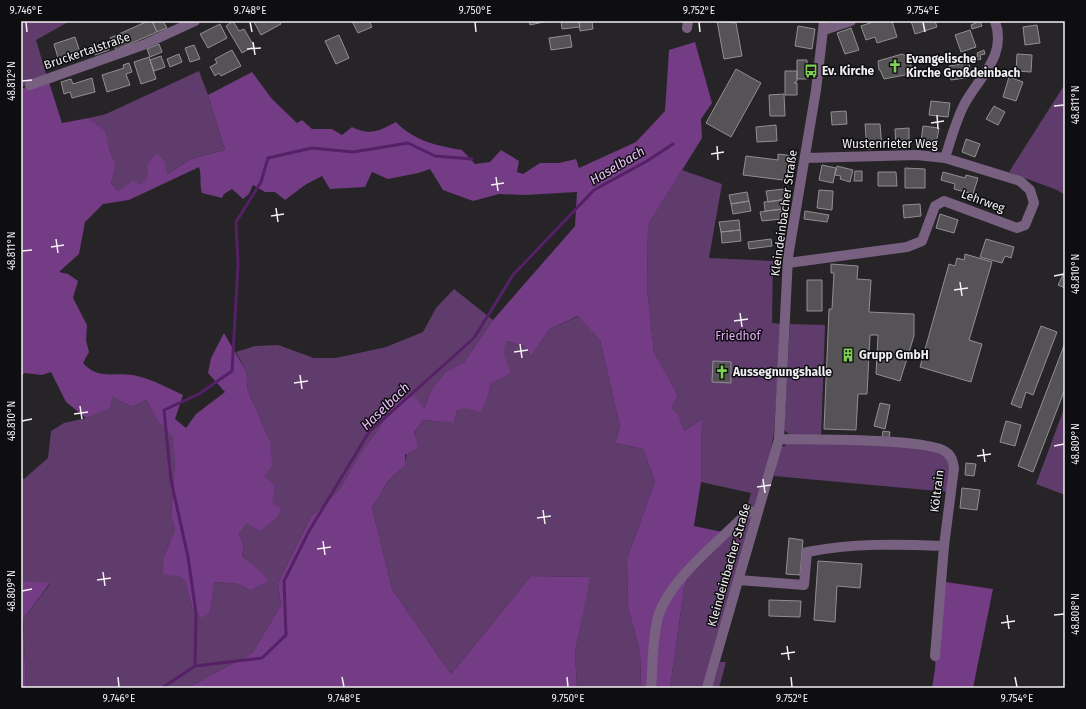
<svg xmlns="http://www.w3.org/2000/svg" width="1086" height="709" viewBox="0 0 1086 709" font-family="'Fira Sans',sans-serif">
  <style>
    .green { fill: #603c6d }
    .forest { fill: #733c85 }
    .lines { fill: none; stroke-linecap: round; stroke-linejoin: round }
    .stream { stroke: #562067; stroke-width: 3 }
    .building { fill: #555356; stroke: #928f93 }
    .minor { stroke: #786081; stroke-width: 10 }
    .ticks { fill: none; stroke: #f2f0f2; stroke-width: 1.5 }
    .labels { text-anchor: middle; stroke-width: 3; stroke-linejoin: round; paint-order: stroke }
    .street-label { font-size: 12px; fill: #f2f0f2; stroke: #0e0d0f }
    .poi-label { font-size: 12px; font-weight: bold; fill: #f2f0f2; stroke: #0e0d0f; text-anchor: start }
    .park-label { font-size: 12px; fill: #e3a8f7; stroke: #0e0d0f }
    .water-label { font-size: 13px; font-style: italic; fill: #edc1fd; stroke: #0e0d0f }
    .neatline { fill: none; stroke: #f2f0f2; stroke-width: 1.5 }
    .ticks-label { font-size: 10px; text-anchor: middle; fill: #f2f0f2 }
  </style>
  <rect width="100%" height="100%" fill="#262427"/>
  <path class="green" d="M21 21H70L36 40 47 77 21 87Z
    M199 71 208 95 225 150 191 159 167 174 148 177 141 185 118 191 111 183 116 165 110 152 106 133 89 118 106 114Z
    M1065 84V195L1057 190 1009 172Z
    M682 170 722 184 709 258 773 261 772 323 781 324 774 433 769 458 703 688H670L684 589 692 566 745 515 751 493 701 482 702 419 684 431 679 415 670 408 678 395 654 352 647 289 648 225Z
    M454 289 493 320 464 362 447 371 432 388 424 409 380 427 361 452 340 489 311 517 278 583 281 605 252 653 187 688H26L23 619 50 584 21 581V477L24 479 48 458 51 431 64 423 86 418 112 397 133 407 146 400 159 423 174 437 175 462 171 516 175 530 164 556 185 581 192 607 210 612 213 582 239 584 250 590 254 568 242 556 244 546 239 534 247 523 272 502 264 476 270 441 248 391 246 371 236 352 255 346 278 345 314 358H336L386 347 423 332 436 308Z
    M579 316 600 340 620 427 615 443 643 449 655 481 627 559 628 608 640 651 641 688H577L575 652 589 577 531 576 451 674 392 589 372 508 388 481 406 465C405 448 413 434 423 420L454 423 457 410 487 400 491 383 507 341 524 346 531 356 550 329Z
    M790 324 825 325 821 438 790 435 784 430Z
    M1065 406V495L1036 484Z
    M787 441 924 448 945 456 950 468 948 492 774 476 779 447 785 446Z
    M720 662H726L719 688H712Z"/>
  <path class="forest" d="M695 42 712 103 701 119 702 138 648 225 647 289 654 352 678 395 671 408 679 415 684 431 702 419 701 482 694 526 727 533 692 566 684 589 670 688H641L640 651 628 608 627 559 655 481 643 449 615 443 620 427 600 340 578 316 550 329 531 356 524 346 507 341 503 353 511 373 491 383 487 400 480 412 466 408 457 410 454 423 423 420 414 433 418 447 405 455 406 465 388 481 372 508 392 589 451 674 531 576 590 577 575 652 577 688H187L252 653 281 605 278 583 311 517 340 489 361 452 380 427 398 399 416 397 424 409 432 388 447 371 464 362 493 320 575 226 577 192 525 195 499 194 473 201 443 190 430 169 418 173 388 179 372 172 365 187 330 189 322 176 305 185 285 200 275 192H265L253 185 249 194 243 199 232 189 224 194 222 198 202 193C199 184 202 176 199 167L129 200 103 204 85 222 79 254 59 272 68 274 78 281 73 298 87 325 86 340 89 352 83 363C98 380 113 372 133 375 150 378 168 388 183 395L175 419 186 428 196 414 225 392 208 373 211 358 224 333 246 371 248 391 270 441 272 465 264 476 275 486 272 502 281 509 277 517 260 531 247 523 239 534 244 546 242 556C251 565 261 570 268 581L250 590 239 584 214 582 210 612 202 618 192 607 185 581 180 576 163 574 164 556 175 530 171 516 175 462 173 437 159 423 146 400 133 407 112 397 110 408 86 418 66 402 51 372 42 375 25 373 21 376V89L48 79 62 123 89 118 106 132 110 152 116 165 111 183 118 191 133 181 141 185 148 176 147 165 157 153 165 162 167 174 191 159 225 150 208 95 252 72 272 99 297 123 302 120 312 129H332L342 135 352 127C370 136 379 131 396 122 414 141 438 146 462 150L475 164 490 162 501 150 519 161 517 172 523 174 540 163H559L576 159 579 168 636 142 665 111 669 50Z
    M21 581 50 583 23 619 26 688H21Z
    M939 581 993 589 973 688H932L935 669Z"/>
  <g class="lines">
    <path class="stream" d="M195 666 196 613 188 557 171 480 164 410 199 394 232 371 238 265 236 222 261 182 268 158 312 148 353 152 408 143 435 156 472 159
      M162 688 195 666 262 658 286 635 284 581 309 531 369 432 474 338 513 275 594 190 647 161 673 144"/>
  </g>
  <path class="building" d="M148 21H152L157 32 116 50 110 38Z
    M152 21H163L167 28 157 32Z
    M233 21 239 31 244 29 254 46 242 53 226 26Z
    M279 21 281 24 261 35 254 22Z
    M352 21H369L372 27 358 33Z
    M529 21H548L530 25Z
    M561 21H579L580 27 562 29Z
    M579 21H592L593 29 580 31Z
    M717 21 736 23 742 56 724 59Z
    M876 21H892L897 37 877 43 875 37 866 40 861 26Z
    M911 21H935L937 27 915 34Z
    M980 21 982 26 972 29 971 25Z
    M220 24 227 38 208 48 200 34Z
    M1037 25 1040 43 1025 45 1023 27Z
    M798 26 815 29 812 49 795 46Z
    M851 28 859 50 845 54 837 33Z
    M970 30 976 47 961 52 955 35Z
    M339 35 349 58 336 64 325 41Z
    M570 35 572 47 551 50 549 38Z
    M75 37 80 52 58 58 54 44Z
    M107 42 109 50 95 55 92 46Z
    M159 44 162 52 150 57 147 49Z
    M194 45 200 59 190 62 185 48Z
    M232 50 241 66 221 76 219 73 215 76 210 67 217 63 215 59Z
    M984 50 985 54 980 55 981 59 973 61 972 57 978 56 977 53Z
    M179 54 182 62 170 67 167 59Z
    M902 54 906 56 909 55 912 71 906 72 905 75 884 79 880 70H879L878 61Z
    M1017 54 1032 55 1031 72 1016 71Z
    M161 56 165 67 154 71 150 60Z
    M149 57 156 79 141 84 134 62Z
    M797 60H807V79H797Z
    M129 63 132 72 126 74 130 85 107 92 102 75 124 68 123 65Z
    M969 63 971 77 951 80 949 66Z
    M736 69 761 83 731 137 706 123Z
    M785 71H797V81L794 83H797V95H785Z
    M1009 77 1023 82 1016 101 1003 97Z
    M92 78 95 92 72 98 70 92 64 94 61 82 71 79 73 84Z
    M784 94 785 116H770L769 95Z
    M931 101 950 103 948 117 929 115Z
    M994 106 1005 112 998 125 986 119Z
    M846 111 847 124 832 125 831 112Z
    M865 124H880L882 148 867 149Z
    M776 125 777 141 757 142 756 127Z
    M923 126 939 128 936 145 921 142Z
    M909 128V148H896L895 129Z
    M966 139 980 144 975 157 962 152Z
    M778 154 794 156 791 181 743 175 746 156 778 160Z
    M822 165 836 168 833 183 819 180Z
    M837 166 853 170 850 182 840 179 841 176 835 175Z
    M905 168 925 169V188H905Z
    M855 171H862V181H854Z
    M878 172H896L897 186H878Z
    M943 172 965 178 966 175 978 178 973 194 954 189 955 184 941 180Z
    M784 189 785 199 768 202 766 191Z
    M819 190 833 191 832 210 817 208Z
    M747 192 749 201 731 204 729 195Z
    M782 200 784 209 765 211 764 202Z
    M749 201 751 211 733 214 731 204Z
    M920 204 921 216 904 218 903 205Z
    M781 209 782 219 762 221 760 212Z
    M805 211 829 215 827 222 804 219Z
    M940 214 958 220 954 233 936 228Z
    M739 220 740 230 721 232 719 222Z
    M740 230 741 241 722 243 721 232Z
    M771 239 772 246 749 249 748 242Z
    M986 239 1014 247 1011 258 1005 256 1002 263 980 257Z
    M965 254 992 262 969 340 982 344 971 382 920 367 949 264 955 266 957 258 964 260Z
    M831 264 858 266 857 279 871 280 869 312 914 314V336L900 381 876 374 878 335H870L867 394H858L856 430 824 429 829 309H832L834 273H831Z
    M1065 271V288L1058 285Z
    M807 280H822V311H807Z
    M1041 326 1057 332 1033 395 1026 392 1021 408 1011 404Z
    M1065 343V389L1033 472 1018 466Z
    M713 361 731 362V383L712 382Z
    M880 403 890 405 885 429 874 426Z
    M1006 421 1021 425 1015 446 1000 442Z
    M883 431 890 432 889 438 882 437Z
    M966 463 976 464 974 476 965 475Z
    M962 488 980 490 977 510 960 508Z
    M789 538 803 540 800 575 786 574Z
    M818 561 862 564 860 588 837 586 835 622 814 620Z
    M769 600 801 601 800 617 769 616Z"/>
  <g class="lines">
    <path class="minor" d="M687 28 688 21
      M824 30 851 21
      M30 85 143 45 195 21
      M945 158C951 139 956 120 965 103 981 75 1007 55 995 21
      M788 263 907 247 922 241 935 206 944 201 1017 228 1025 225 1034 203 1030 190 1020 181 945 158 917 155 805 158
      M779 439C808 440 928 438 946 452 952 456 953 462 954 468L944 546 935 656
      M739 580 804 585 807 552C853 543 897 544 944 546
      M651 688C653 665 652 640 658 617 669 580 718 542 745 515L749 511 757 513
      M707 688 779 439 788 257 816 90 824 21"/>
  </g>
  <path class="ticks" d="M26 22 27 32M250 22 252 32M475 22 476 32M699 22 700 32M923 22 925 32M253 42 255 55M247 49 261 48M22 81 32 80M1054 106 1064 105M937 115 938 129M931 123 944 121M717 146 718 160M711 154 724 152M496 177 498 191M491 185 504 183M276 208 278 222M271 216 284 214M56 239 58 253M51 247 64 245M22 251 32 250M1054 276 1064 274M960 282 962 296M954 290 968 288M740 313 742 327M734 321 748 319M520 344 522 358M514 352 528 350M300 375 302 389M294 383 308 381M80 406 82 419M74 414 88 412M22 421 32 419M1054 446 1064 444M983 449 985 462M977 456 991 454M763 479 765 493M757 487 771 485M543 510 545 524M537 518 551 516M323 541 325 555M317 549 331 547M103 572 105 586M97 580 111 578M22 591 32 589M1007 615 1009 629M1054 615 1064 614M1001 623 1015 621M787 646 789 660M781 654 795 652M118 677 119 687M342 677 344 687M567 677 568 687M791 677 792 687M1015 677 1017 687"/>
  <defs>
    <g id="church-bare" transform="scale(1.08)"><path d="M-1.2-6h2.4v3.5h3.3v2.4h-3.3V6h-2.4V-.1h-3.3v-2.4h3.3Z" fill="#7cd155" stroke="#0e0d0f" stroke-width="2.5" paint-order="stroke"/></g>
    <g id="bus-bare" transform="scale(1.08)"><path d="M-5-6H5V4H4V6H2V4H-2V6H-4V4H-5ZM-3.5-4V0h7V-4ZM-3.5 1.2v1.5H-2V1.2ZM2 1.2v1.5H3.5V1.2Z" fill="#7cd155" stroke="#0e0d0f" stroke-width="2.5" paint-order="stroke"/></g>
    <g id="building-bare" transform="scale(1.08)"><path d="M-4-6H4V6H1V3H-1V6H-4ZM-2.5-4.3h1.7v1.8h-1.7ZM.8-4.3h1.7v1.8H.8ZM-2.5-1h1.7V.8h-1.7ZM.8-1h1.7V.8H.8Z" fill="#7cd155" stroke="#0e0d0f" stroke-width="2.5" paint-order="stroke"/></g>
  </defs>
  <g fill-rule="evenodd">
    <use href="#church-bare" x="895" y="66"/>
    <use href="#bus-bare" x="811" y="71"/>
    <use href="#building-bare" x="848" y="355"/>
    <use href="#church-bare" x="722" y="372"/>
  </g>
  <g class="labels">
    <g class="street-label">
      <text transform="translate(87 51) rotate(-19)" y="4">Bruckertalstraße</text>
      <text x="890" y="148">Wustenrieter Weg</text>
      <text transform="translate(983 201) rotate(20)" y="4">Lehrweg</text>
      <text transform="translate(784 213) rotate(-82)" y="4">Kleindeinbacher Straße</text>
      <text transform="translate(937 491) rotate(-83)" y="4">Költrain</text>
      <text transform="translate(729 565) rotate(-74)" y="4">Kleindeinbacher Straße</text>
    </g>
    <g class="poi-label">
      <text x="906" y="63">Evangelische<tspan x="906" dy="14">Kirche Großdeinbach</tspan></text>
      <text x="822" y="75">Ev. Kirche</text>
      <text x="859" y="359">Grupp GmbH</text>
      <text x="733" y="376">Aussegnungshalle</text>
    </g>
    <g class="park-label">
      <text x="738" y="340">Friedhof</text>
    </g>
    <g class="water-label">
      <text transform="translate(617 165) rotate(-31)" y="5">Haselbach</text>
      <text transform="translate(385 406) rotate(-44)" y="5">Haselbach</text>
    </g>
  </g>
  <rect width="1086" height="709" fill="none" stroke="#0e0d0f" stroke-width="44"/>
  <rect x="22" y="22" width="1042" height="665" class="neatline"/>
  <g class="ticks-label">
    <text x="26" y="14">9.746°E</text>
    <text x="250" y="14">9.748°E</text>
    <text x="475" y="14">9.750°E</text>
    <text x="699" y="14">9.752°E</text>
    <text x="923" y="14">9.754°E</text>
    <text transform="translate(11 81) rotate(-90)" y="4">48.812°N</text>
    <text transform="translate(1075 105) rotate(-90)" y="4">48.811°N</text>
    <text transform="translate(11 251) rotate(-90)" y="4">48.811°N</text>
    <text transform="translate(1075 274) rotate(-90)" y="4">48.810°N</text>
    <text transform="translate(11 421) rotate(-90)" y="4">48.810°N</text>
    <text transform="translate(1075 444) rotate(-90)" y="4">48.809°N</text>
    <text transform="translate(11 591) rotate(-90)" y="4">48.809°N</text>
    <text transform="translate(1075 614) rotate(-90)" y="4">48.808°N</text>
    <text x="119" y="702">9.746°E</text>
    <text x="344" y="702">9.748°E</text>
    <text x="568" y="702">9.750°E</text>
    <text x="792" y="702">9.752°E</text>
    <text x="1017" y="702">9.754°E</text>
  </g>
</svg>
